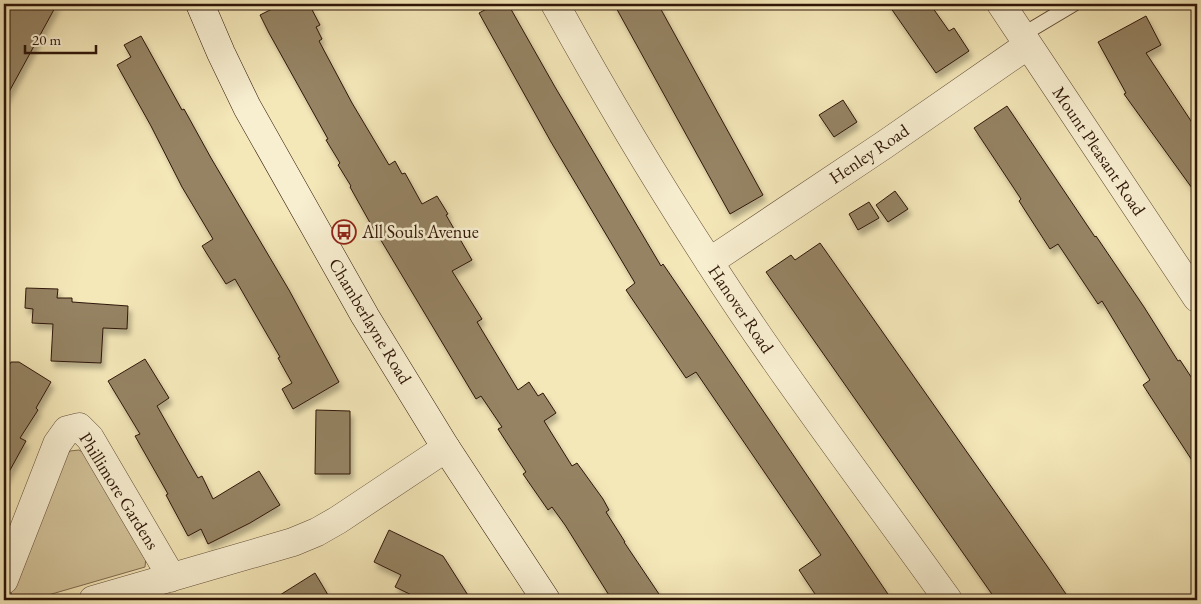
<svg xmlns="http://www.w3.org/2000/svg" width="1201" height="604" viewBox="0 0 1201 604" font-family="'EB Garamond',serif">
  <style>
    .green { fill: #d3c39a; stroke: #816c51 }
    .building { fill: #958364; stroke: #2f1608; filter: url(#shadow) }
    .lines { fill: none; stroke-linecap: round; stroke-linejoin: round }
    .lane-casing { stroke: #604a34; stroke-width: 16 }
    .street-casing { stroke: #604a34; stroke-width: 29 }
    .secondary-casing { stroke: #2f1608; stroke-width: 29 }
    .lane { stroke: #f8efd1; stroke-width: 14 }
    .street { stroke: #f8efd1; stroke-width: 28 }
    .secondary { stroke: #f8efd1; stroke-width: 28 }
    .labels { text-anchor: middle; stroke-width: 5; stroke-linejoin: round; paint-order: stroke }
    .street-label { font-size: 18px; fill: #2f1608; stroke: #f8efd1 }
    .poi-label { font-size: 18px; fill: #2f1608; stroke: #f8efd1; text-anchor: start }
  </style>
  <defs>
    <filter id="shadow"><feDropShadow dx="3" dy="5.5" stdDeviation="2.5" flood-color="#0004"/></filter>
  </defs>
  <rect width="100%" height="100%" fill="#f4e7b8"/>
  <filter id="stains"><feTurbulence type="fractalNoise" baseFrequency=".004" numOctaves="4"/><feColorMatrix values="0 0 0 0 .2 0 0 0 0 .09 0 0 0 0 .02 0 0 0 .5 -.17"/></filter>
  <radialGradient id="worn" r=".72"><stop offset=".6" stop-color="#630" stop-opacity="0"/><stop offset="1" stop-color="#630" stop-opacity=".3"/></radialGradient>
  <path class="green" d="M79 450 87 455 146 556 145 567 31 600H14L11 592 65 457 70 451Z"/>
  <path class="building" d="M4 4H57L4 101Z
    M282 4H309L320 25 316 27 322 39 319 41 352 103 389 165 395 161 402 174 405 173 422 204 437 196 448 214 446 215 472 260 452 271 482 319 477 322 518 390 529 382 538 396 543 393 556 413 544 421 572 466 577 463 603 499 609 510 606 512 625 542H624L663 600H612L565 525 552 507 548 510 523 474 526 472 498 429 502 427 481 396 476 399 379 237H378L350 187 351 186 338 165 340 163 326 140 328 139 269 33 260 15Z
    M496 4H508L555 87 661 266 663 264 892 600H819L799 570 821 555 696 372 686 378 626 290 635 283 551 142 479 13Z
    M614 4H658L763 195 730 214Z
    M888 4H930L949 31 954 28 969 51 936 73Z
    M1146 16 1161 45 1146 53 1197 130V195L1124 94 1126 93 1098 42Z
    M141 36 182 110 184 109 211 158 289 290 339 382 293 409 282 389 292 383 278 358 280 357 235 279 226 284 202 246 213 239 182 187 151 126 117 65 131 57 124 45Z
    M843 100 857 122 834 137 819 115Z
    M1007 106 1095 237 1096 236 1144 307 1178 361 1180 360 1197 386V468L1143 385 1150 380 1102 301 1098 304 1058 244 1050 249 1019 201 1021 199 974 128Z
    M895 191 908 209 888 222 876 205Z
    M869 202 879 218 858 230 849 214Z
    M820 243 1047 566 1070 600H996L766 272 791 255 795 260Z
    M26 288 58 289 57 298H72V302L128 306 127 329 103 328 101 363 51 361 53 324 32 323 33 309 25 308Z
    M145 359 169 398 157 406 198 478 202 476 213 499 259 471 280 505 250 523 208 544 201 529 188 536 166 495 168 494 135 436 140 434 108 381Z
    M11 362H19L51 382 36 408 38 410 20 438 26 441 4 481V374Z
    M316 410 350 411V474H315Z
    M389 530 443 556 471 600H422L395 587 401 575 374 562Z
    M315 573 331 600H272Z"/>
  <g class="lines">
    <g class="lane-casing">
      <path id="lane" d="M1022 35 1074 4"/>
    </g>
    <g class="street-casing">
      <path id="street" d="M555 4C603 91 654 177 708 260 783 377 868 488 948 600
        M1001 4 1197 298
        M709 262 884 145 1028 45
        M4 580 57 444 67 430 79 427 90 438 165 566 170 578
        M93 600 293 542 317 532 338 520 446 448"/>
    </g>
    <g class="secondary-casing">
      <path id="secondary" d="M200 4 221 53 247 107 365 316 446 448 546 600"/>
    </g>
    <use href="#lane" class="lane"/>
    <use href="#street" class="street"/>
    <use href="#secondary" class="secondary"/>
  </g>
  <defs>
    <g id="bus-ring" transform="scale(1.25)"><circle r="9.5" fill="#f8efd1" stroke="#8f2418" stroke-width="1.5"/><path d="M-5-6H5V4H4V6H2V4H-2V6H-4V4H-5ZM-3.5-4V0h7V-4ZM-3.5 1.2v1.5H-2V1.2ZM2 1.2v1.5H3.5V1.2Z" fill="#8f2418"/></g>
  </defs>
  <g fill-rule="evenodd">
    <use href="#bus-ring" x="344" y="232"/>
  </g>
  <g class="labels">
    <g class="street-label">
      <text transform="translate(1099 151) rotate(56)" y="6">Mount Pleasant Road</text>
      <text transform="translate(869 154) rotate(-34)" y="6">Henley Road</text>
      <text transform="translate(741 309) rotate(56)" y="6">Hanover Road</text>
      <text transform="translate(370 321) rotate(59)" y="6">Chamberlayne Road</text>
      <text transform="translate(119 491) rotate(58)" y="6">Phillimore Gardens</text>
    </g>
    <g class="poi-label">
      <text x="362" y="238">All Souls Avenue</text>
    </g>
  </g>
  <rect width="1201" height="604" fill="none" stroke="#f4e7b8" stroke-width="20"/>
  <rect x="5" y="5" width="1191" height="594" fill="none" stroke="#2f1608" stroke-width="2.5"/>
  <rect x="10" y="10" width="1181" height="584" fill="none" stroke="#2f1608"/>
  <path d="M25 45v8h71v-8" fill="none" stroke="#2f1608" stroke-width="2.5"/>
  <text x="32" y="45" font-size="15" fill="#2f1608" stroke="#f8efd1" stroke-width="4" paint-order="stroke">20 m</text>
  <rect width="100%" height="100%" filter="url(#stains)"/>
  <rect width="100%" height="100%" fill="url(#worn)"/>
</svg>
